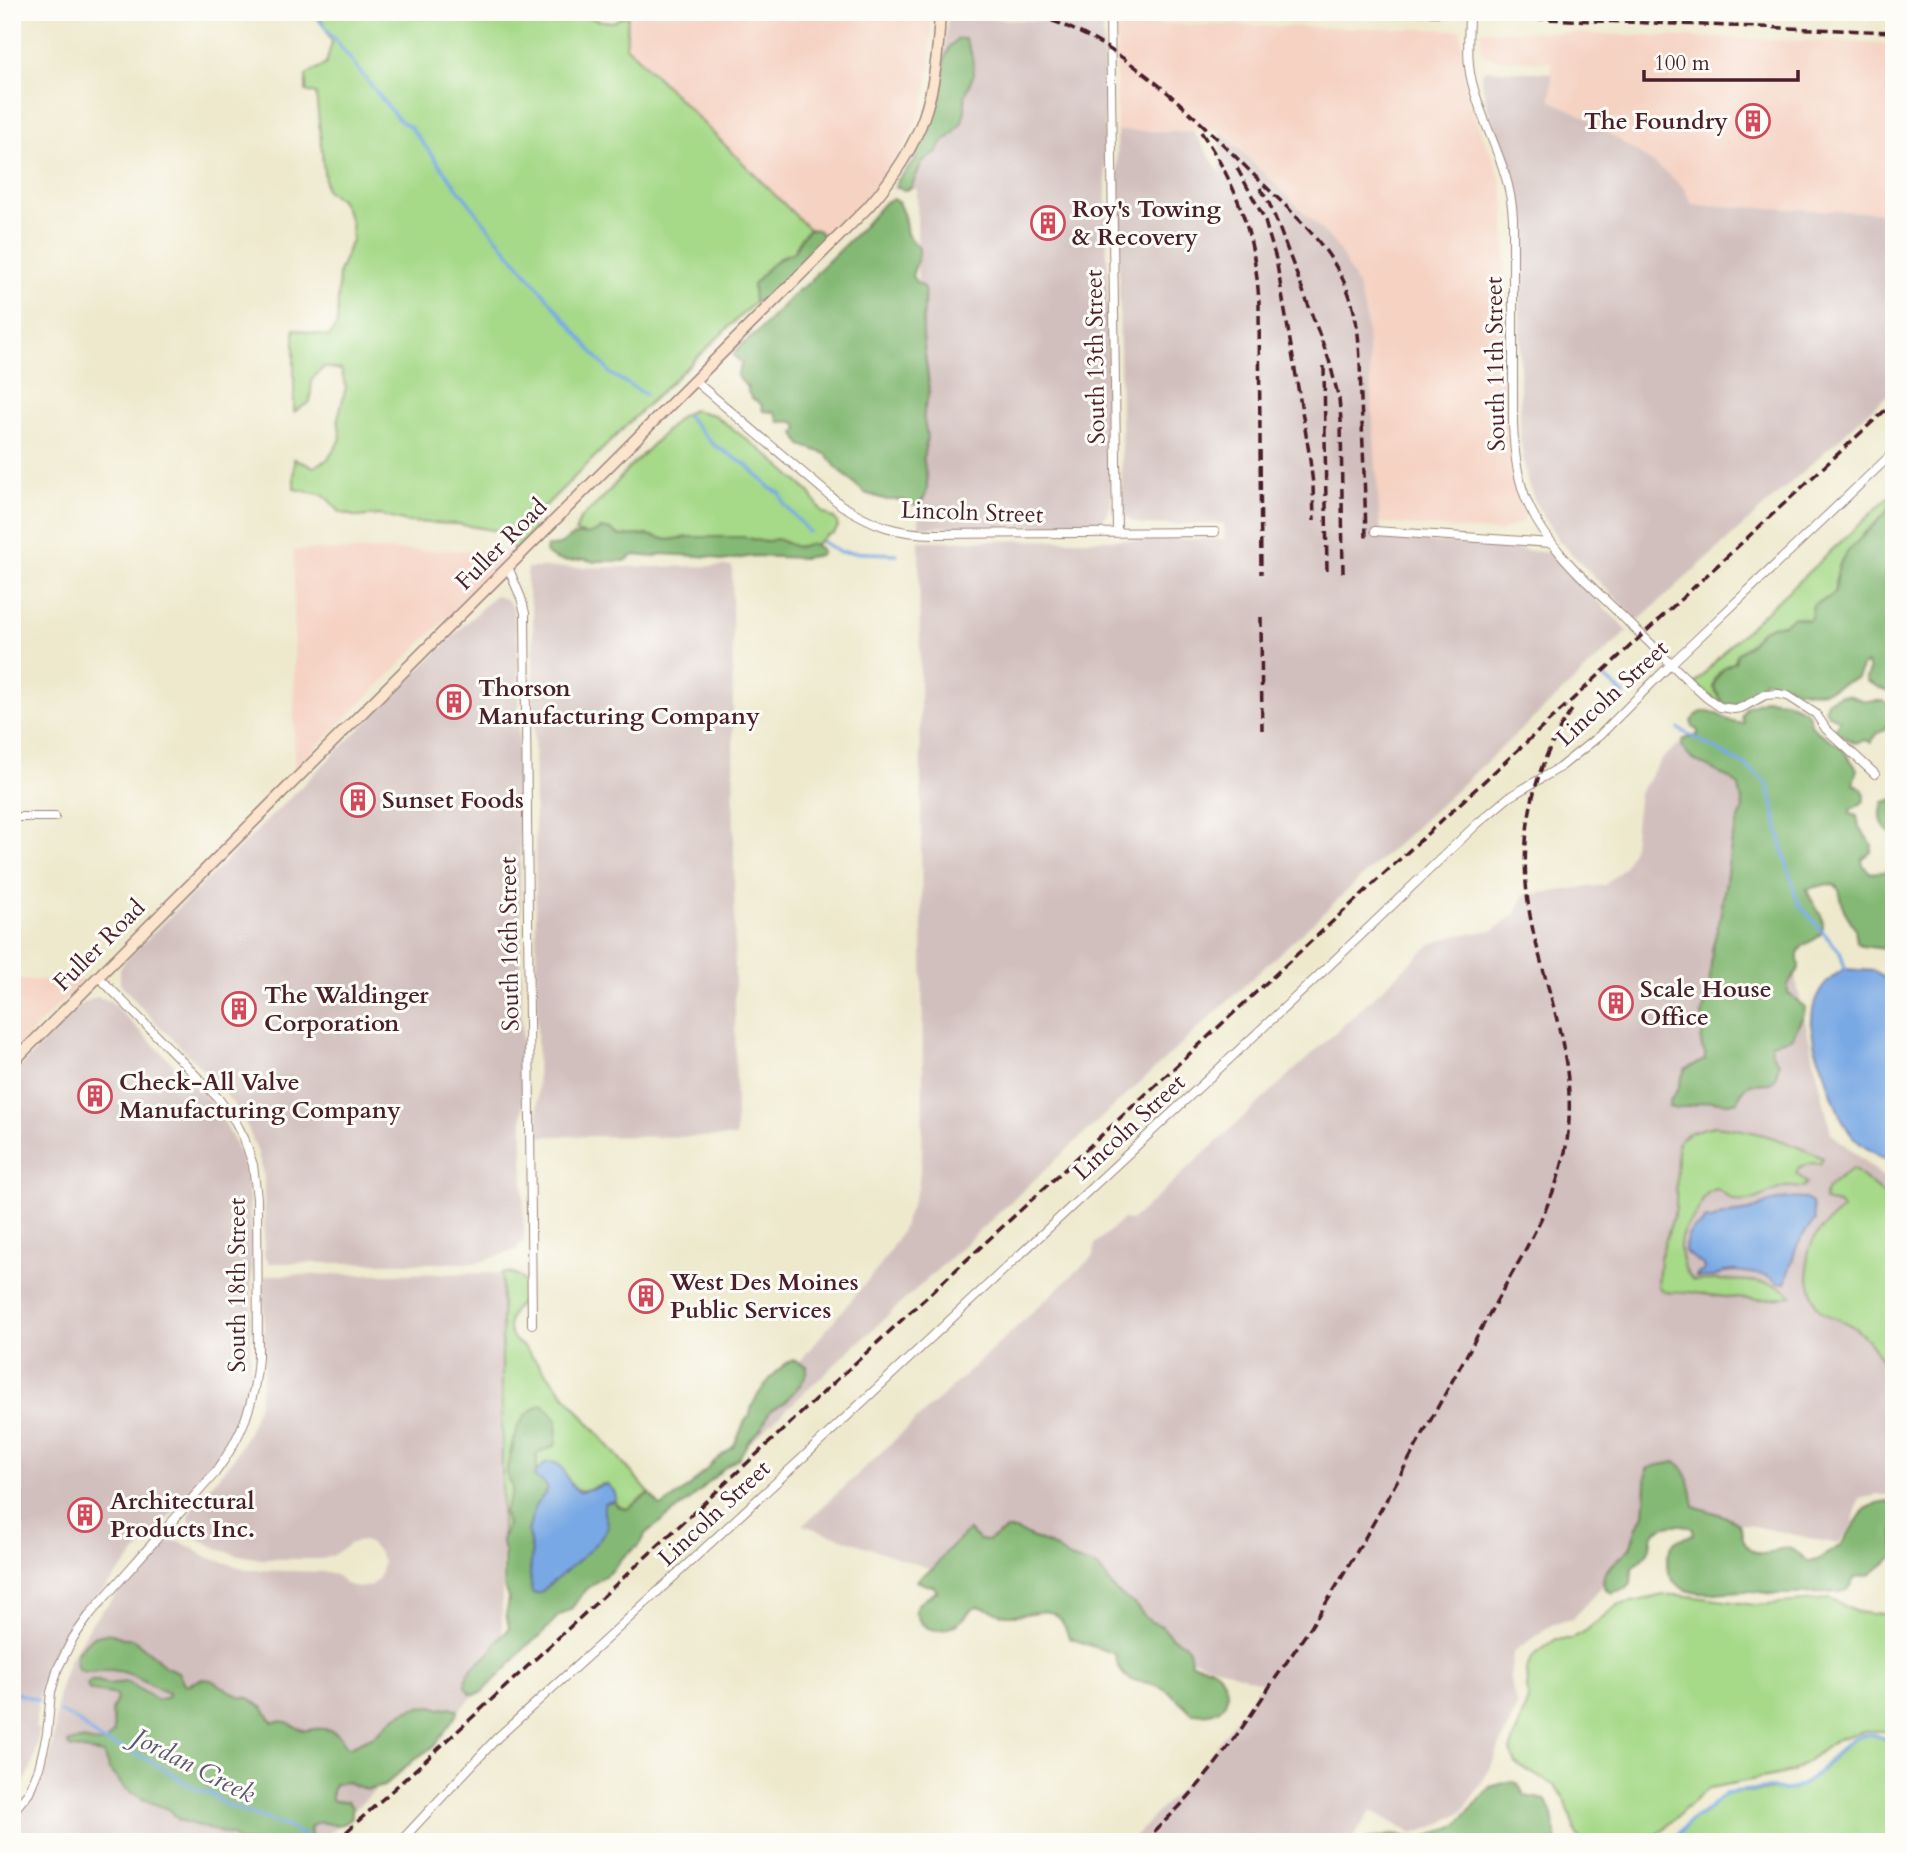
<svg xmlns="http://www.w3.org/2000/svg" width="1906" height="1854" viewBox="0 0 1906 1854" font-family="Cardo,serif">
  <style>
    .built { fill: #f5d2c2 }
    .industrial { fill: #d1bfbd }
    .green { fill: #a6d988; stroke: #787c5a; stroke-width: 2 }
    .forest { fill: #84b974; stroke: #676c50; stroke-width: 2 }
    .water { fill: #79a9e4; stroke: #626488; stroke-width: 2 }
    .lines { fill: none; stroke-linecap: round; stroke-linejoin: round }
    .stream { stroke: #79a9e4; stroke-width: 3.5 }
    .street-casing { stroke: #9c847c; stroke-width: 10 }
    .secondary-casing { stroke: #9c847c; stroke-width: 13 }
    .street { stroke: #fff; stroke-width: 8 }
    .secondary { stroke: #fce5cf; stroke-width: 10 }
    .rail { stroke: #4a1f2b; stroke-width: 3.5; stroke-dasharray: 10 5; stroke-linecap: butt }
    .labels { text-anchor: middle; stroke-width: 6; stroke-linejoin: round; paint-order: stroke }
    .poi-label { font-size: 24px; font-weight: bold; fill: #4a1f2b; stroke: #fdfcf7; text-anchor: start }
    .street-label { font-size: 24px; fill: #4a1f2b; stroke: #fdfcf7 }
    .water-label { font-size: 26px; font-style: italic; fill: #5d5675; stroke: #fdfcf7 }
  </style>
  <rect width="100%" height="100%" fill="#fdfcf7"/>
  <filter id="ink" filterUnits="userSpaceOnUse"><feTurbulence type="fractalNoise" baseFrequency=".0143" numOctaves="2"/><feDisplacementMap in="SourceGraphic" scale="14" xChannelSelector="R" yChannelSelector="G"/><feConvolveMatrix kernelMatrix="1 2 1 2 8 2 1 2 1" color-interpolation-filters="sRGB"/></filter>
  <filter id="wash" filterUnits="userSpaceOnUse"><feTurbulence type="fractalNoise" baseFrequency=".00686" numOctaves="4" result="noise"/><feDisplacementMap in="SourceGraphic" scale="28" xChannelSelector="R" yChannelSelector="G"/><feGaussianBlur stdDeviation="1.57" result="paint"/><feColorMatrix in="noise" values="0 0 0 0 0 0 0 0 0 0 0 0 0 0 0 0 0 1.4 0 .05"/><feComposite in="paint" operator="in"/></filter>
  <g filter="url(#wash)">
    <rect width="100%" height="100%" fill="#eee9cd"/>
    <path class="built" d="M628 12H808L931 17V67L923 105 908 141 887 175 862 205 823 243 625 46Z
      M1116 23 1461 30 1464 71 1468 96 1475 119 1495 162 1502 185 1505 205 1507 448 1514 487 1525 516 1522 522 1499 532 1380 523 1366 317 1358 287 1349 269 1327 235 1221 130 1117 131Z
      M1481 30 1894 44V213L1693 205 1683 187 1663 170 1585 117 1551 99 1552 62 1495 59 1484 55 1481 50Z
      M294 550 514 551 294 770Z
      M12 980H84L12 1052Z"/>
    <path class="industrial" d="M948 17 1103 23 1111 505 1104 519 1092 525 919 527 917 189H891L917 149 929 120 941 75Z
      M1487 70 1552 73 1551 100 1585 117 1663 170 1683 187 1693 205 1894 213V389L1638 621 1559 541 1537 506 1527 481 1520 438V209L1513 171 1487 107 1481 77 1483 72Z
      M1220 130 1327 235 1339 250 1358 287 1366 317 1380 523 1382 538 1499 547 1549 553 1628 631 739 1453V1439L809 1350 880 1266 901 1232 918 1188 922 1155 923 1077 919 541 1224 539V524L1144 525 1132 521 1127 517 1123 508 1122 498 1117 131H1193L1221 174Z
      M732 566 736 1137 538 1136 533 614 527 588V568Z
      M495 595 507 600 513 608 518 645 524 1240 516 1250 477 1263H269L264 1255V1178L258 1153 248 1128 235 1106 219 1086 138 1004 120 983V970L124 962Z
      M1679 744 1709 753 1750 781 1831 1133 1894 1186V1495H1877L1859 1499 1852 1525 1838 1544 1673 1509 1572 1619 1554 1623 1513 1652 1510 1679 1517 1707 1490 1769 1464 1810 1439 1825 1413 1834 1371 1810 1351 1842H1129L1201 1767 1262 1683 803 1525 1094 1255 1095 1244 1123 1219 1132 1220 1431 944 1458 935 1494 930 1516 914 1524 895 1605 885 1623 869 1632 851 1639 793 1661 760Z
      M97 997 110 1001 206 1097 225 1123 239 1152 248 1182 252 1240 251 1375 241 1416 221 1456 193 1490 78 1618 63 1641 49 1672H45L40 1686 36 1716V1729L39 1730 35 1757 28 1775 12 1804V1075L83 1003Z
      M502 1273V1665L476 1694 321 1842H12V1827L32 1801 48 1765 53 1743 58 1694 69 1660 93 1621 159 1546 172 1541 181 1542 209 1558 249 1570 328 1572 337 1576 346 1584 358 1588 370 1586 379 1578 381 1573 383 1561 378 1551 369 1543 363 1541 351 1543 332 1556 322 1559H261L234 1554 221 1550 197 1538 191 1529 189 1518 192 1508 234 1458 249 1430 258 1406 264 1370V1277L268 1275Z"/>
    <path class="green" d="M318 12H401L409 16 439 18 468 15 487 20 509 22 524 12H579L596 20 613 22 628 14 626 46 809 229 801 238 794 252 780 257 753 285 754 303 647 405 531 520 533 532 514 551 504 532 457 524 407 522 380 515 357 517 340 512 324 495 294 489V459L314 467 328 459 341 439 338 418 346 387 341 370 324 367 312 379 310 402 294 412V329L329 337 337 325 339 272 352 240 351 221 340 199 326 191 316 94 306 91V75L326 64 332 42Z
      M693 410 714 415 769 456 809 492 822 512 836 520 838 527 834 533 827 535 816 544 796 547 777 539 764 542 744 537H689L668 540 648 535 621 536 608 529H601L589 535 575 532 580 519 602 499 628 469 681 416Z
      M1894 492V499L1885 514 1862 535 1835 581V592L1830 597 1820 601 1811 619 1808 620 1797 617 1784 624 1772 626 1759 633 1750 645 1737 654 1735 662C1723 667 1714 674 1713 688L1722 699 1720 703 1695 684 1727 648Z
      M1714 1126C1758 1130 1783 1140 1823 1158L1820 1164 1813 1163 1799 1167 1796 1173 1807 1183 1802 1188C1796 1188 1791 1186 1785 1187 1767 1191 1751 1208 1731 1199 1727 1196 1722 1192 1717 1189 1704 1192 1704 1198 1699 1208 1695 1217 1687 1224 1683 1232 1676 1248 1682 1269 1693 1280 1717 1281 1777 1276 1792 1296 1759 1303 1721 1297 1688 1292 1681 1291 1674 1294 1667 1292 1662 1290 1662 1290 1658 1286L1660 1258 1676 1208 1677 1146C1681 1131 1700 1130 1714 1126Z
      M1853 1169 1894 1203V1367L1885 1365C1874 1347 1864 1332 1845 1322 1837 1319 1827 1316 1821 1311 1815 1306 1814 1298 1812 1291 1799 1250 1813 1234 1843 1209L1838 1204 1824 1201C1825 1184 1840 1177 1853 1169Z
      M502 1273C520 1272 532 1282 522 1301 519 1306 514 1309 512 1314 504 1328 512 1341 524 1347L650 1494 646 1495 627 1509C621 1509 617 1507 614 1501L616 1498 603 1484C576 1493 573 1497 562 1467L547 1462 537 1471V1454L543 1450 553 1447 514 1436 507 1468V1476L512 1485V1492L504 1512 507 1525 502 1541Z
      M1664 1595H1680L1755 1605 1830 1599 1857 1612 1872 1614 1894 1612V1735L1887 1731H1863L1838 1739 1792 1772 1710 1788 1699 1796 1656 1836 1654 1842H1582L1577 1836 1564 1797 1555 1786 1516 1764 1510 1751 1528 1699 1526 1670 1532 1657 1556 1639H1571L1584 1632 1618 1605Z
      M1863 1734H1874L1894 1744V1842H1671L1688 1823 1707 1810 1725 1793 1795 1789 1809 1781 1821 1771 1852 1738Z"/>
    <path class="forest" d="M958 39H965L972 55 974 73 965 96V110L962 122 953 134 943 142 937 152 922 162 911 188C904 191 902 191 896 185V182L915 162 917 156V145L929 131 941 97 945 59 950 46Z
      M892 199 898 202 904 216 907 234 919 248V255L912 276 916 282 924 287C926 303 922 319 923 335 924 353 928 371 929 389 929 400 922 409 924 420 924 426 927 431 927 436 927 445 922 453 924 462 925 472 928 479 927 489 926 497 923 502 915 505L901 500H887L865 493 837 468 826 454 801 445 795 434 798 427C794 419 786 422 779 422L775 412 763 411 761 404 752 398 748 392V388L737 376 742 363 734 356V353L739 347 757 333 796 292 811 281 817 272 862 228 885 202Z
      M809 229 818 230 824 236 822 247 773 295 754 303 753 285C765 270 776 258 794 252L801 238Z
      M1894 499V693L1888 692 1866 681V678L1869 671 1867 664 1863 665 1857 678C1845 681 1837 688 1825 691 1806 695 1783 683 1764 680 1762 684 1762 688 1759 691 1753 701 1736 705 1725 705 1718 692 1709 690 1718 676 1723 668 1726 666 1735 662L1737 654 1749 645 1762 630 1772 626 1784 624 1793 617 1808 620 1811 618 1813 605 1830 597 1835 592C1835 579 1838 565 1845 554L1885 514Z
      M601 529H608L621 536 648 535 668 540 689 537H744L764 542 777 539 796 547 813 544 820 548 822 551 820 555 803 558 754 556 722 561 713 557 698 556 661 554 654 557 634 555 625 561H599L594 562C576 554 567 570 546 553L547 546C565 547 562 541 573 536 579 533 585 535 590 534 594 533 597 531 601 529Z
      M1840 695 1851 696 1865 701H1884L1887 703 1890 709 1888 723 1884 730 1878 733 1871 742 1865 740 1855 743 1836 733 1835 729 1840 720 1828 714 1825 708 1827 701Z
      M1767 699 1785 701 1803 709 1808 713 1811 724 1815 730 1840 746 1855 766 1857 769 1853 783 1862 789 1865 795 1863 802 1850 810V814L1857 816 1859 827 1872 845 1871 852 1862 859 1863 866 1871 873C1878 871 1887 873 1894 870V950L1862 946 1857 942 1855 928 1844 910 1839 890 1835 885 1828 884 1807 889C1809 901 1819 907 1822 918 1828 943 1805 938 1799 951 1796 956 1799 961 1799 967 1798 974 1791 979 1788 985V993L1805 1007 1804 1014 1792 1038 1771 1043V1051L1779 1064 1775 1079 1770 1083 1750 1084 1744 1088 1737 1101 1730 1103 1710 1101 1676 1109 1669 1107 1670 1101 1678 1089 1685 1069 1705 1060V1053L1702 1048 1701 1041 1704 1027 1702 1013 1709 992 1712 950 1721 913 1732 840 1743 808 1739 786 1731 779 1696 761 1688 755 1683 749 1682 742 1684 739 1698 735V731L1693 727 1691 721C1711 696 1722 726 1744 723L1742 717 1746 707Z
      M1894 799V835C1880 829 1879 815 1883 802Z
      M794 1360 807 1366V1373L801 1384 784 1403 770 1411 761 1429 748 1442 739 1458 724 1468 690 1500 646 1533 638 1546 622 1558 613 1570 586 1589 571 1609 558 1616 540 1636 525 1647 508 1667 482 1692 476 1694 470 1693 465 1687C465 1666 481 1664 491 1651 494 1648 495 1644 497 1641 501 1636 506 1634 509 1628L506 1614 509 1600 504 1587V1552L502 1541 507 1525 504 1512 512 1492V1485L507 1476V1468L518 1426 526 1415 541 1404 544 1405 557 1420 556 1444C551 1449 543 1450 537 1454 535 1464 540 1465 534 1477L543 1482 548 1488 547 1491 535 1506 528 1532 532 1553 530 1574 532 1592 536 1594 574 1564 606 1530 608 1527C607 1518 600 1511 604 1503L614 1501 617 1506 627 1509 647 1495 650 1494 660 1506H663L689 1487 715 1461 734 1446 745 1421 750 1415C751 1399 779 1364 794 1360Z
      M1676 1462C1690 1472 1691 1490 1694 1506 1703 1510 1735 1517 1739 1525 1744 1534 1740 1545 1755 1552 1769 1558 1775 1548 1786 1548 1794 1548 1803 1557 1809 1562L1817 1560 1841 1545 1864 1510 1877 1503 1894 1500V1556L1870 1575 1855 1578 1847 1590 1840 1592C1820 1593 1800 1594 1780 1594 1769 1594 1759 1591 1748 1591 1727 1590 1704 1598 1684 1589 1666 1580 1662 1559 1674 1543 1678 1538 1687 1537 1693 1535V1529C1682 1522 1660 1523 1652 1536 1650 1541 1651 1547 1648 1552 1644 1558 1637 1563 1632 1568L1631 1583 1626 1588 1612 1593 1606 1589 1603 1582 1604 1575 1608 1569 1630 1548 1637 1527 1644 1515 1647 1469 1654 1466Z
      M969 1530 979 1540 987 1541 1007 1530H1015L1050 1545 1070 1558 1098 1567 1116 1592 1134 1604 1149 1621 1162 1626 1171 1637 1184 1643 1189 1649 1191 1663C1198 1665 1207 1665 1213 1669 1232 1681 1233 1709 1209 1713 1204 1714 1197 1713 1192 1713 1184 1705 1175 1696 1166 1690 1142 1674 1123 1693 1115 1654L1069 1638C1056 1596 1038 1617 1008 1615 998 1615 987 1606 978 1607 970 1607 967 1616 962 1620 944 1635 921 1634 915 1610L918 1604 937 1591 933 1586 926 1585 917 1581 922 1575 934 1568 947 1551Z
      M111 1633 125 1639H133L158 1659 164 1666 178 1672 184 1684 187 1685 202 1679 211 1680 241 1697 249 1698 264 1709 272 1722C293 1720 286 1724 303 1730 307 1731 310 1730 314 1729 331 1728 338 1731 346 1746L350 1747 374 1736 395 1717 406 1711 418 1707 433 1706 440 1709 451 1707 458 1710V1713L434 1746 415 1759 384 1786 367 1790 346 1782 335 1784 332 1791V1799L334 1801H347L352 1807V1818C332 1835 324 1813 310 1828L312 1842H238L233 1836 179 1820 170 1810 143 1799 123 1787 117 1778 109 1770 103 1754 69 1747 68 1743C81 1736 91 1744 105 1743L114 1732 112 1711 117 1698 116 1695 89 1690 87 1684 90 1681H98L108 1684 127 1682 157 1700 168 1697V1693C149 1685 134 1672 112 1670 103 1669 86 1675 79 1669 75 1666 76 1658 76 1653L92 1637Z
      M1511 1781 1518 1784 1525 1796 1546 1800 1552 1815 1557 1842H1363L1370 1839 1392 1835 1422 1839 1457 1825 1490 1787Z"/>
    <path class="water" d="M1844 969 1874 971 1894 985V1164C1879 1155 1860 1147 1850 1133 1838 1115 1831 1093 1825 1073 1822 1063 1816 1053 1814 1043 1807 1010 1816 986 1844 969Z
      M1787 1198 1805 1199 1812 1203 1815 1221 1805 1232 1796 1248 1785 1283H1778L1765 1275 1735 1271 1724 1272 1714 1277H1696L1697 1274 1704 1271 1703 1265 1685 1252C1685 1240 1689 1228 1701 1225L1705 1219 1712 1220 1722 1215 1750 1211 1769 1202Z
      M547 1462C569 1461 562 1483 580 1492L607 1484 614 1491 616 1498 614 1501 604 1503V1513L608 1527C591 1554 563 1572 540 1593H532L530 1574 532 1553 528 1532 535 1506 547 1491 548 1488 543 1482 534 1477 537 1471Z"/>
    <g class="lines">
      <path class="stream" d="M313 12 397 118 411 128 484 222 611 374 645 394
        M687 416 714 445 748 466 770 488 780 493 784 504 809 532
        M823 542 839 552 897 554
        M1605 678 1624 695
        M1679 729 1746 766 1768 784 1781 843 1798 903 1840 952 1846 972
        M12 1692 38 1700
        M60 1712 78 1721 100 1740 132 1752 152 1762 155 1765 161 1767 184 1782 199 1790 209 1793 226 1805 286 1826 317 1842
        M1671 1842 1688 1823 1707 1810 1725 1793C1740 1791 1755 1789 1769 1789 1778 1789 1787 1792 1796 1788 1834 1773 1846 1711 1894 1744"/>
    </g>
  </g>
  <g filter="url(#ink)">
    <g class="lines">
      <g class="street-casing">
        <path id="street" d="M1110 12 1117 533
          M1469 12C1469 33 1466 57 1471 78 1482 128 1510 164 1513 218V423C1514 452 1517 480 1529 506 1551 553 1594 588 1630 624 1656 648 1680 674 1707 698L1720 707 1734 709 1741 708 1765 695 1778 694 1788 696 1816 714 1826 729 1875 774
          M695 381 841 505C874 525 895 534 935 534L1215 532
          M1375 531 1551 543
          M508 567 521 598 525 613 532 1324
          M12 817H55
          M12 1813 29 1792 39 1768 47 1734 51 1692 58 1668 73 1638 91 1613 215 1473C242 1436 255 1404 258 1357L257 1198 253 1165 244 1138 235 1121 217 1097 98 976
          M400 1842 497 1738 602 1643 797 1463 1315 979 1477 824 1509 797 1559 768 1599 736 1671 664 1894 452"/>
      </g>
      <g class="secondary-casing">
        <path id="secondary" d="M12 1063 868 207C925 142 936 97 940 12"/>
      </g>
      <use href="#street" class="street"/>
      <use href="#secondary" class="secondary"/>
      <path class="rail" d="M1023 12C1117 34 1188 110 1254 175 1292 213 1334 247 1351 300 1361 332 1360 367 1361 400 1363 446 1365 492 1366 538
        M1354 12 1894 32
        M1201 132C1238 186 1256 239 1259 304L1261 574
        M1237 168 1264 218 1276 259 1309 452 1313 484 1314 521
        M1260 188 1269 203 1277 222 1329 360 1339 399 1341 420 1343 573
        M1324 366 1327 573
        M1261 617 1262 730
        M335 1842 437 1750 1894 402
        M1143 1842C1156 1830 1168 1818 1180 1806 1215 1768 1244 1726 1272 1683 1294 1652 1316 1620 1336 1587 1381 1512 1422 1435 1465 1358 1483 1325 1502 1291 1521 1258 1542 1218 1563 1179 1568 1133 1575 1062 1552 1006 1535 939 1515 859 1525 775 1574 707"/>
    </g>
  </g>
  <defs>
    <g id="building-ring" transform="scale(1.75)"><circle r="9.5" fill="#fdfcf7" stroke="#d1495b" stroke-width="1.5"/><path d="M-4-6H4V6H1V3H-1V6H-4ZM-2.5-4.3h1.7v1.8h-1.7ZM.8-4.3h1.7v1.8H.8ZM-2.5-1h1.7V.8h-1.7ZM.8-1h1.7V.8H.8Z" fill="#d1495b"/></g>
  </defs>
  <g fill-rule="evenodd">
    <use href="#building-ring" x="1753" y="121"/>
    <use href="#building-ring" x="1048" y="223"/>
    <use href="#building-ring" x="454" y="702"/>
    <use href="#building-ring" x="358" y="800"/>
    <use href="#building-ring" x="1616" y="1003"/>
    <use href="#building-ring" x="239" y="1009"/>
    <use href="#building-ring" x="95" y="1096"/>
    <use href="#building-ring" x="646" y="1296"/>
    <use href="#building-ring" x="85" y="1515"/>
  </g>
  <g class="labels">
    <g class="poi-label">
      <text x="1728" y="129" text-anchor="end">The Foundry</text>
      <text x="1072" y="217">Roy's Towing<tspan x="1072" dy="28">&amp; Recovery</tspan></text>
      <text x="478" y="696">Thorson<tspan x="478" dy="28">Manufacturing Company</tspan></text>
      <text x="382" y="808">Sunset Foods</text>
      <text x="1640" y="997">Scale House<tspan x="1640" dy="28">Office</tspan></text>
      <text x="264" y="1003">The Waldinger<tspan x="264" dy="28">Corporation</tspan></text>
      <text x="119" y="1090">Check-All Valve<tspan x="119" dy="28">Manufacturing Company</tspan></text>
      <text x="670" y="1290">West Des Moines<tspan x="670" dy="28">Public Services</tspan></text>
      <text x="110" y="1509">Architectural<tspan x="110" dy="28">Products Inc.</tspan></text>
    </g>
    <g class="street-label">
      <text transform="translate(1095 357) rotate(-91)" y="8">South 13th Street</text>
      <text transform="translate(1495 364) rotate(-91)" y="8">South 11th Street</text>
      <text transform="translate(972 512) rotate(2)" y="8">Lincoln Street</text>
      <text transform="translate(501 544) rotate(-45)" y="8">Fuller Road</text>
      <text transform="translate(1612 693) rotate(-43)" y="8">Lincoln Street</text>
      <text transform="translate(509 944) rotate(-91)" y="8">South 16th Street</text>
      <text transform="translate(99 945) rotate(-45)" y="8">Fuller Road</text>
      <text transform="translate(1129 1127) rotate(-43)" y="8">Lincoln Street</text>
      <text transform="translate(237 1285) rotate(-90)" y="8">South 18th Street</text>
      <text transform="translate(714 1513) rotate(-43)" y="8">Lincoln Street</text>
    </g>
    <g class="water-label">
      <text transform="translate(194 1765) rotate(27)" y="9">Jordan Creek</text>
    </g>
  </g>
  <rect width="1906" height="1854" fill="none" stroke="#fdfcf7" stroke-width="42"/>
  <path d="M1644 70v10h154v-10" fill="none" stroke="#4a1f2b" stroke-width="3.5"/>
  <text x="1654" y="70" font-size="21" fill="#4a1f2b" stroke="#fdfcf7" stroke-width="5" paint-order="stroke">100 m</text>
</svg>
